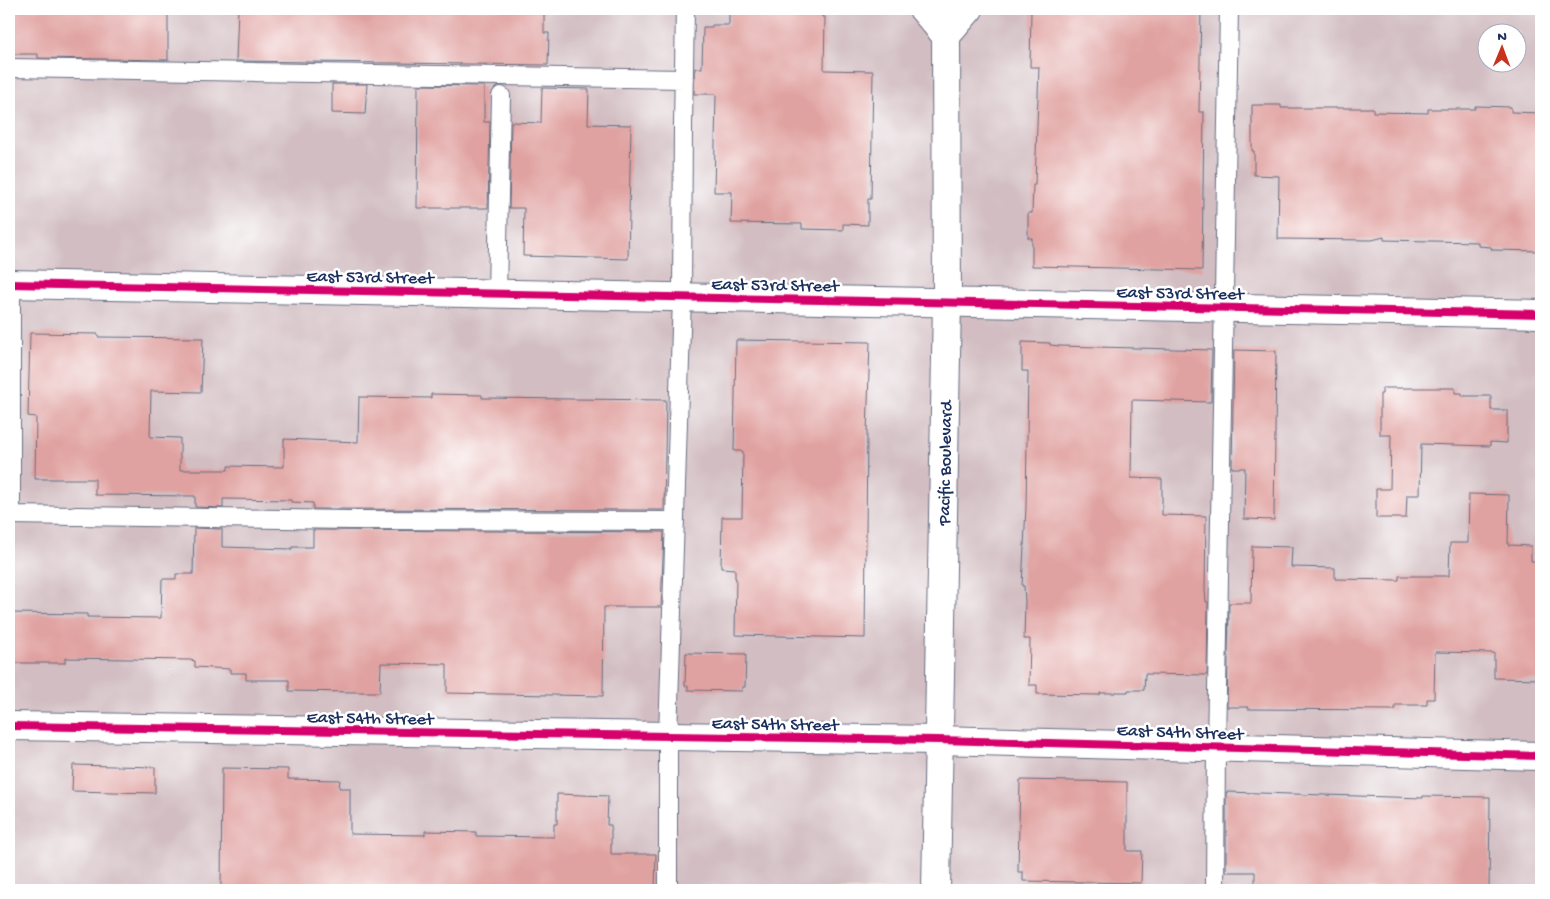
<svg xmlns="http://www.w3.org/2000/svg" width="1550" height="899" viewBox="0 0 1550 899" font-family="'Gochi Hand',sans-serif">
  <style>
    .industrial { fill: #d2bec2; fill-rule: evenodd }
    .building { fill: #e0a2a0 }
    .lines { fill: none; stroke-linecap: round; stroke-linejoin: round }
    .service-casing { stroke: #676d82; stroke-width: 20 }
    .minor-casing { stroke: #676d82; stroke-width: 30 }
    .primary-casing { stroke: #676d82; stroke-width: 30 }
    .service { stroke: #fff; stroke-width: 18 }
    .minor { stroke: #fff; stroke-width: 28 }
    .primary { stroke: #fff; stroke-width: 28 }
    .cycleway-casing { stroke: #fff; stroke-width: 11 }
    .cycleway { stroke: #d6006c; stroke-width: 8 }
    .labels { text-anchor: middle; stroke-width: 5; stroke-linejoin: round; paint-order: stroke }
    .street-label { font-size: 18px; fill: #1b2f5e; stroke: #fff }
  </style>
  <rect width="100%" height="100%" fill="#fff"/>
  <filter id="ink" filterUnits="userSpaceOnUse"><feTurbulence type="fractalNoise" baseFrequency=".02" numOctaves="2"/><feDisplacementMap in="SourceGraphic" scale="10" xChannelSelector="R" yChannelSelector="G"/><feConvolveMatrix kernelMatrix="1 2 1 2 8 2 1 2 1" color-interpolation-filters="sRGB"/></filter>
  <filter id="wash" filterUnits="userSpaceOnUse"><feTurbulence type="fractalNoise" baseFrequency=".0096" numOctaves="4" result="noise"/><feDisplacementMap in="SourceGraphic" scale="20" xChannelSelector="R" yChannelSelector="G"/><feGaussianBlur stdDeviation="1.12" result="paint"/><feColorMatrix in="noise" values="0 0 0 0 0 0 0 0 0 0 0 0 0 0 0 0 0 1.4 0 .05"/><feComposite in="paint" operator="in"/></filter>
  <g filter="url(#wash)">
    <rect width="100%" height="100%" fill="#f5dfc4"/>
    <path class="industrial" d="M9 9H1541V890H9ZM1488 32H1518V62H1488Z"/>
    <g id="blocks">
      <path class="building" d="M9 9H168V60L38 58V54H9Z
        M238 9H544V33H549L548 65 236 61Z
        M729 9H822V17H825L824 70 873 71 871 199H868V225L843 224V230L802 229V224L731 223 732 192H714L716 94H694L695 68H702L703 27H712V25H729Z
        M1031 9H1201L1199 112H1204L1202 270 1032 266V238H1028V213H1032L1033 185H1035L1039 67H1030Z
        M332 84H367L365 114 332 113Z
        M418 85 484 86V122H490L488 208H417Z
        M542 88 589 89 588 124 631 125 628 259 523 256 524 208H509L511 122 541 123Z
        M1252 105H1281V108H1373V112L1428 113V109H1475V106L1511 107V112L1541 113V251L1492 250 1491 247 1478 246V242L1384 240V237L1372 240 1278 239 1279 176 1254 175V151H1252Z
        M30 333 98 334V337L203 338 201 392 151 391 150 437 180 438V470H228V466L284 467V439L358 442 359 397 431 398V394L482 395V398L666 400 664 510 313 509V503L291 502V500L223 499V508L195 507V496L95 495V479H35L36 417 28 416Z
        M736 340 870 342 867 433 865 638 735 635 736 578H735V569L721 568 722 517H742L743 451H734Z
        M1022 342 1050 343V345L1060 346 1212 350 1211 402 1132 400 1131 478 1162 479V515L1206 516 1205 591 1206 602H1208L1207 675 1145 674 1144 690H1128V692H1115V693H1100V695L1037 694V685H1029L1030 639H1024L1025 601 1024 586H1022L1026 507 1028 371H1022Z
        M1234 350 1276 351 1274 520 1244 519 1245 468H1232Z
        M1382 388H1455V393H1462V396H1491V410H1507V443L1490 442V446L1421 444 1420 495H1407L1406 518H1376V489H1390L1391 435H1380V394H1382Z
        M1469 494 1509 495 1508 545 1531 546V561H1541V679L1494 678V653L1435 652 1434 699H1427V705H1395V710L1248 709V707H1227L1229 603H1251L1252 546 1292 547 1291 567 1335 568V579L1399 580V576H1449L1450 543H1468Z
        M194 528 222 529V547L292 549V547H313V530L664 532 661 607H604L603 696 447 693V664L381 663 380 692H355L289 691V680H246V673H230V669L195 667V661L190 660 65 658V663H9V613L87 614V617L161 618 162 579H176V574H193Z
        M686 653 746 654 745 687H742V691L688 690V686H685Z
        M73 765 155 767V793L72 791Z
        M222 768 288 769V779L340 780 339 788H350V834L425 835V831L476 832V836L554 837V824H557V794L608 796 607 825H611V854H656L655 890H221Z
        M1020 780 1127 782V851H1142L1141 883 1023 881V872H1018Z
        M1226 792 1423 798V796L1490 797 1489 890H1255V872H1226Z"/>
    </g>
  </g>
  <g filter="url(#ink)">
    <use href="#blocks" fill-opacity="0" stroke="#676d82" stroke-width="1"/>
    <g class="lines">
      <g class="service-casing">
        <path id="service" d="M9 68 684 79
          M497 294 501 96
          M9 515 351 520 674 521
          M11 515V284
          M668 890V736L682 297 683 125 685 9
          M1215 890 1216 747 1229 9"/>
      </g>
      <g class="minor-casing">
        <path id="minor" d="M9 284 1541 314
          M9 726 938 740 1541 756"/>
      </g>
      <g class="primary-casing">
        <path id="primary" d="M923 9 946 36
          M936 890 947 302 946 36 969 9"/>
      </g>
      <use href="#service" class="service"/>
      <use href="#minor" class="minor"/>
      <use href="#primary" class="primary"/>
      <g class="cycleway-casing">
        <path id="cycleway" d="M9 284 1541 314
          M9 726 938 740 1541 756"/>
      </g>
      <use href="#cycleway" class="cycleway"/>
    </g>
  </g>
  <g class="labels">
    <g class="street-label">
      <text transform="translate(370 276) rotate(1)" y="6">East 53rd Street</text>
      <text transform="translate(775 284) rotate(1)" y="6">East 53rd Street</text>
      <text transform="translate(1180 292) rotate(1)" y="6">East 53rd Street</text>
      <text transform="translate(944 463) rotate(-89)" y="6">Pacific Boulevard</text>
      <text transform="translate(370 717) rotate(1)" y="6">East 54th Street</text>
      <text transform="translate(775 723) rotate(1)" y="6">East 54th Street</text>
      <text transform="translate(1180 731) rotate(2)" y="6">East 54th Street</text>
    </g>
  </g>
  <rect width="1550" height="899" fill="none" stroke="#fff" stroke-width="30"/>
  <g transform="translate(1502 48) rotate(1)"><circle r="24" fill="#ffffff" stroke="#a4acbf"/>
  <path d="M0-4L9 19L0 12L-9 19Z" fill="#c8321e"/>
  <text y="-8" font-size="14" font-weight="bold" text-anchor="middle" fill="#1b2f5e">N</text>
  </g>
</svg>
